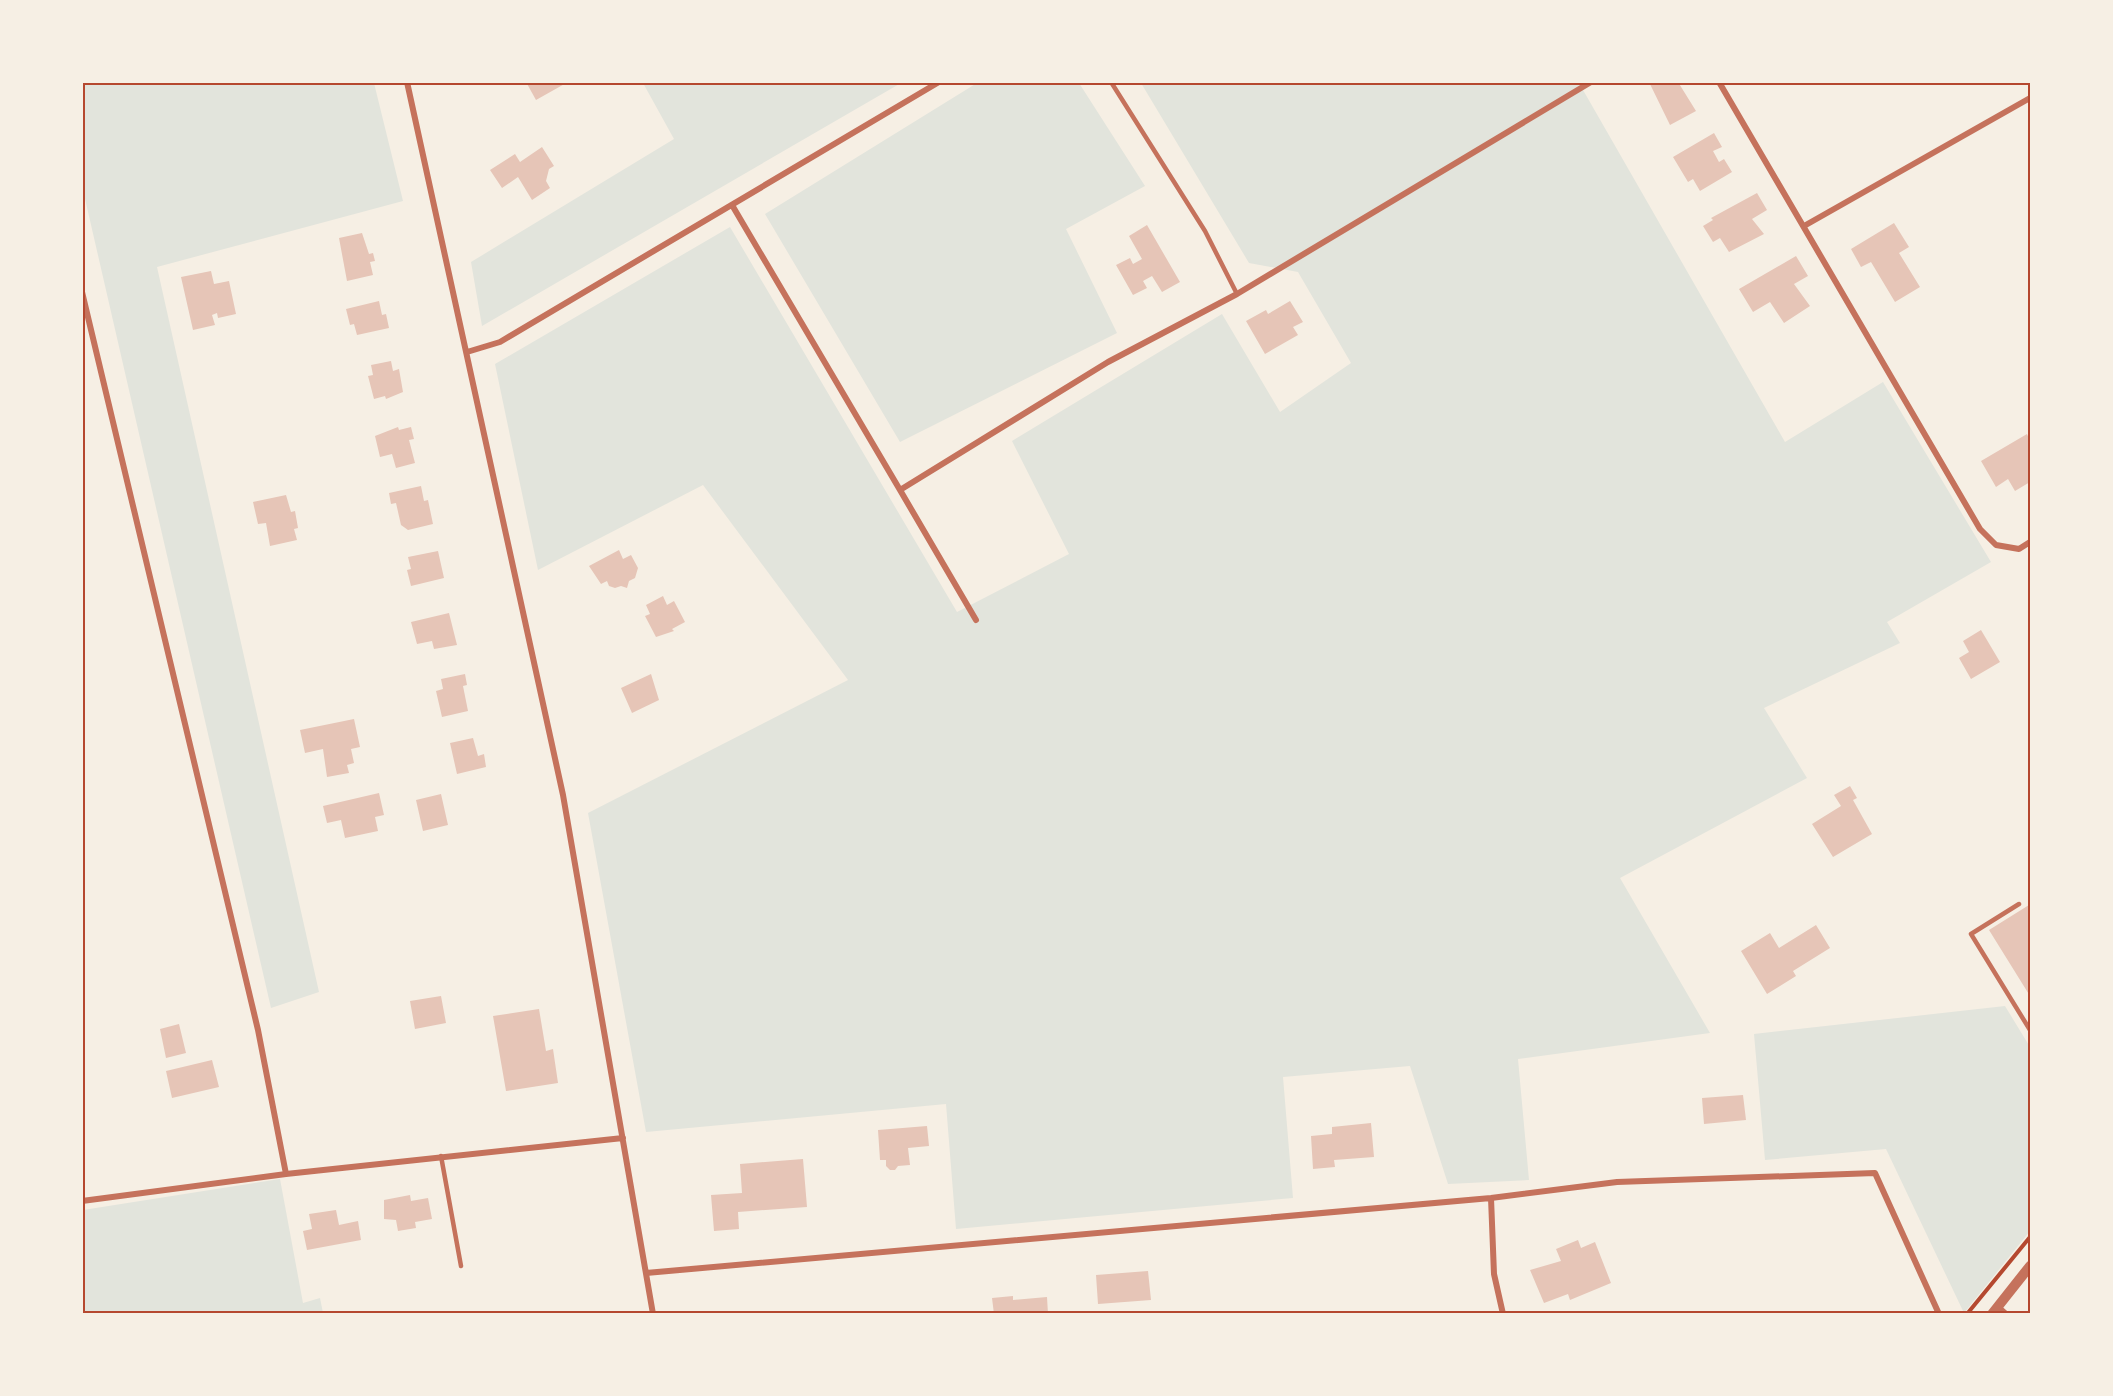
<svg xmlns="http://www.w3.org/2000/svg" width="2113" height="1396" viewBox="0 0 2113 1396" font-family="Ubuntu,sans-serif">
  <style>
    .green { fill: #e2e4dc }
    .building { fill: #e6c5b7 }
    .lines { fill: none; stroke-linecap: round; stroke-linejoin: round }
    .path { stroke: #b5482f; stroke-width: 4 }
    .service { stroke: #c5725c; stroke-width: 4.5 }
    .minor { stroke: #c5725c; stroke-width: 6 }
    .tertiary { stroke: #c5725c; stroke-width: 10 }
    .neatline { fill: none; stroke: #b5482f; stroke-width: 2 }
  </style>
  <rect width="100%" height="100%" fill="#f6efe4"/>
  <path class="green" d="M82 83H374L403 201 157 267 319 992 271 1008 83 190Z
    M643 83H901L482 326 471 262 674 139Z
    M977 83H1079L1145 186 1066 229 1117 333 900 442 765 214Z
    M1141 83H1579L1785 442 1883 382 1991 562 1887 622 1900 643 1764 708 1807 778 1620 878 1710 1033 1518 1059 1529 1180 1448 1184 1410 1066 1283 1077 1293 1198 956 1229 946 1104 646 1132 588 813 848 680 703 485 538 570 495 364 730 227 957 612 1069 554 1012 441 1222 314 1280 412 1351 363 1298 272 1249 263Z
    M2005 1006 2030 1047V1231L1964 1313 1886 1149 1765 1160 1754 1034Z
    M280 1179 303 1303 320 1298 323 1313H83V1210Z"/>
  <path class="building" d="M526 82H568L536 100Z
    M1649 82H1678L1696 111 1670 125Z
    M1714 133 1722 147 1713 151 1719 162 1724 159 1732 172 1700 191 1693 179 1688 182 1673 157Z
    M542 147 554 166 549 169 546 181 550 188 532 200 518 177 502 188 490 170 515 154 520 162Z
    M1757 193 1767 210 1752 219 1764 234 1729 252 1720 238 1713 242 1703 226 1713 220 1711 218Z
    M1894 223 1909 247 1899 253 1920 287 1895 302 1871 262 1861 267 1851 249Z
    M1147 225 1180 282 1162 292 1152 276 1143 281 1147 288 1133 295 1116 265 1130 258 1133 264 1142 259 1129 236Z
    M362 233 369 254 373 253 375 261 370 262 373 275 347 281 339 238Z
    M1796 256 1808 276 1794 284 1810 306 1784 323 1770 302 1753 312 1739 289Z
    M211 271 214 284 229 281 236 314 218 318 217 313 212 315 215 325 193 330 181 277Z
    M379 301 382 315 386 314 389 328 357 335 354 324 350 325 346 309Z
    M1290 301 1303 322 1293 327 1298 335 1265 354 1246 321 1266 310 1268 314Z
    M391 361 393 371 399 369 403 392 386 399 385 396 374 399 368 376 373 375 371 365Z
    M398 427 399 430 411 427 414 439 409 440 415 463 396 468 392 454 380 457 375 436Z
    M2027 434 2030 441V482L2015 491 2008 479 1996 487 1981 461Z
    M421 486 424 501 428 500 433 524 408 530 401 525 396 503 391 504 389 493Z
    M286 495 291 512 295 511 298 528 294 529 297 540 270 546 266 523 258 524 253 502Z
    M619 550 623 559 631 555 638 568 635 578 629 581 627 588 621 586 615 588 609 586 607 581 601 584 589 566Z
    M438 551 444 578 411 586 407 570 411 569 408 557Z
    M663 596 667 605 674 601 685 622 672 629 674 631 656 637 645 616 650 614 646 605Z
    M449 613 457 645 434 649 432 641 417 644 411 622Z
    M1981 630 2000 662 1971 679 1959 658 1969 652 1963 641Z
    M465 674 467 685 463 686 468 711 442 717 436 691 443 689 441 679Z
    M651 674 659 700 632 713 621 688Z
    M354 719 360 747 351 749 354 763 347 765 349 773 327 777 323 749 305 753 300 730Z
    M473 738 478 756 484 754 486 767 457 774 450 743Z
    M1850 786 1857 798 1853 800 1872 834 1833 857 1812 824 1841 806 1834 795Z
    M379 793 384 815 375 817 378 831 345 838 341 820 327 823 323 806Z
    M441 794 448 825 423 831 416 800Z
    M2029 905 2030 907V996L1989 930Z
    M1816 925 1830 948 1793 971 1796 976 1767 994 1741 951 1770 933 1779 948Z
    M441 996 446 1023 415 1029 410 1001Z
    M539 1009 546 1051 553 1049 558 1083 506 1091 493 1016Z
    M179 1024 186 1053 166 1058 160 1029Z
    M212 1060 219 1087 172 1098 166 1071Z
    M1743 1095 1746 1120 1704 1124 1702 1098Z
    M1371 1123 1374 1157 1334 1160 1335 1167 1313 1169 1311 1136 1332 1134V1127Z
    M927 1126 929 1146 908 1148 910 1165 898 1166 895 1170H890L886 1166V1160H880L878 1130Z
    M803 1159 807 1207 738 1212 739 1229 714 1231 711 1195 742 1193 740 1164Z
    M410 1195 411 1201 428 1198 432 1219 415 1222 416 1228 398 1231 396 1220 384 1219V1200Z
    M336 1210 339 1225 358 1221 361 1240 307 1250 303 1231 312 1229 309 1214Z
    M1578 1240 1581 1248 1595 1242 1611 1283 1570 1300 1568 1294 1544 1303 1530 1270 1561 1261 1556 1249Z
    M1148 1271 1151 1300 1098 1304 1096 1275Z
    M1013 1296V1300L1047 1297 1048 1314H994L992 1298Z"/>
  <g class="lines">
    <path class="path" d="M1967 1314 2030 1237"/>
    <path class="service" d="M1111 82 1205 231 1237 294
      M2019 904 1971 934 2030 1030
      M441 1156 461 1266"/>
    <path class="minor" d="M407 82 563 795 653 1314
      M1719 82 1980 529 1996 545 2019 549 2030 542
      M732 205 900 490 1108 362 1237 294 1591 82
      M1804 226 2030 98
      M82 292 258 1030 286 1174
      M467 352 500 342 939 82
      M900 490 976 620
      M1491 1198 1494 1274 1503 1314
      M82 1201 286 1174 623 1138
      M646 1273 1491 1198 1617 1182 1875 1173 1939 1314
      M1998 1307 2006 1314"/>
    <path class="tertiary" d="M1992 1314 2030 1266"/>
  </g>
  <rect width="2113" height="1396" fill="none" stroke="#f6efe4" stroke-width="168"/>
  <rect x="84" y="84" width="1945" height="1228" class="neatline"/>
</svg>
